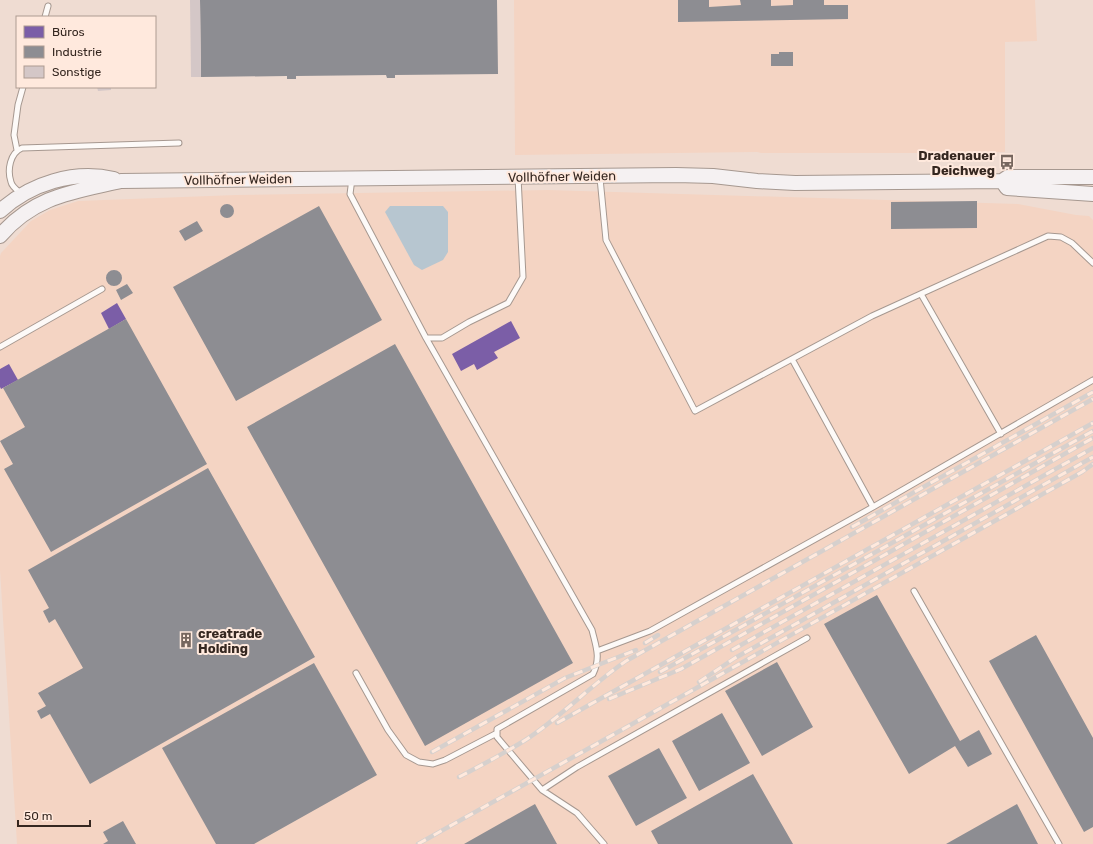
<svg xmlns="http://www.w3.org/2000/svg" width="1093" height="844" viewBox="0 0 1093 844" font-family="Rubik,sans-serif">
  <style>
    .built { fill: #f4d4c3 }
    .water { fill: #b7c6d0 }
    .offices { fill: #7b5ea7 }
    .industry { fill: #8d8d92 }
    .building { fill: #d4c7c7 }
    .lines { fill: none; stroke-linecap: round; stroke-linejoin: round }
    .lane-casing { stroke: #a69890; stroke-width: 7 }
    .secondary-casing { stroke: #a69890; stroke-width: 16 }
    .lane { stroke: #fdfaf8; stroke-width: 5 }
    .secondary { stroke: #f5f1f2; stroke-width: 14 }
    .rail-casing { stroke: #d6d0cd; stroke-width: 4.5 }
    .rail { stroke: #ffe9dd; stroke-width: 3; stroke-dasharray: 9; stroke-linecap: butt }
    .labels { text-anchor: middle; stroke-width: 4; stroke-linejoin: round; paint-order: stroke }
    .poi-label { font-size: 13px; font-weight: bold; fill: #352720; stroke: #ffe9dd; text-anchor: end }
    .street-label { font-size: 13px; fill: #352720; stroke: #ffe9dd }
  </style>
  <rect width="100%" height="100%" fill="#efdcd2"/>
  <path class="built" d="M514 0H1035L1037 41 1005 42V152L970 153H761L757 152 515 155Z
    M548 190 1018 204 1076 215 1089 216 1093 220V844H17L0 570V256L1 253 31 221 50 210 78 201 236 195Z"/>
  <path class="water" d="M390 206H443L448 212V252L443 260 422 270 414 265 385 212Z"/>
  <path class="offices" d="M117 303 126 319 109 329 101 313Z
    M511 321 520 338 494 352 498 358 477 370 474 364 461 371 452 354Z
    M9 364 18 380 1 389 0 387V369Z"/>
  <path class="industry" d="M200 0H497L498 74 395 75V78H387L386 75 296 76V79H287V76L201 77Z
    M678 0H709V7L741 5 740 0H771V6L793 5V0H824V5H848V19L678 22Z
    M779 52H793V66H771V54H779Z
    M977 201V228L891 229V202Z
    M220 211a7 7 0 1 1 14 0a7 7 0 1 1-14 0Z
    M319 206 382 320 236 401 173 287Z
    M197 221 203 231 185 241 179 231Z
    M106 278a8 8 0 1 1 16 0a8 8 0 1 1-16 0Z
    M127 284 133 293 121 300 116 290Z
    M126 319 207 464 51 552 4 469 13 464 0 441 25 427 3 388Z
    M395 344 573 663 425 746 247 427Z
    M208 468 315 657 90 784 50 714 41 719 37 711 46 706 38 693 83 668 55 619 49 623 43 611 49 608 28 570Z
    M877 595 960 741 979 730 992 754 968 767 955 746 909 774 824 624Z
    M1036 635 1093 738V827L1084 832 989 661Z
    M777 662 813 727 762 756 725 691Z
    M314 663 377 775 254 844H216L162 748Z
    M722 713 750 763 699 791 672 741Z
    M659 748 687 798 636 826 608 776Z
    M753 774 793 844H658L651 831Z
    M535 804 557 844H464Z
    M1017 804 1038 844H946Z
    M123 821 136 844H103L108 841 103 832Z"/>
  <path class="building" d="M190 0H200L201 77H191Z
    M97 87H111V90L98 91Z"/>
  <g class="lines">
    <g class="lane-casing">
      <path id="lane" d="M45 17 48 6
        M17 150 14 135 18 105 23 87
        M600 178 606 240 695 411 872 316 1048 236 1061 237 1072 243 1093 263
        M352 179 350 194 426 338H442L469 322 508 303 523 277 518 177
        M22 194C17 190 12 187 11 182 7 170 10 153 22 148L179 143
        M921 294 1001 434
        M426 338 592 630C596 647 601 657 593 674L497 729V737L542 790 577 813 604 844
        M0 347 102 289
        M873 507 1093 380
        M914 591 1059 844
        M597 651 650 631 873 507 792 359
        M356 673 388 730 406 755 419 762 433 764 445 760 497 733
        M542 790 577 767 807 638"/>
    </g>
    <g class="secondary-casing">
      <path id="secondary" d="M1002 181 1007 188 1093 194
        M0 211C31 183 74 170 114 179
        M0 236C34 196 73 192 121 181L676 175 713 176 757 181 795 183 1002 181 1008 177H1093"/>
    </g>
    <use href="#lane" class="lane"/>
    <use href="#secondary" class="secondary"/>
    <g class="rail-casing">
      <path id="rail" d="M852 527 1093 392
        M645 643 658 635
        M732 650 1093 448
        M660 672 1093 431
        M699 682 735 658 1093 457
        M609 699 681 669 1093 438
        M557 723 1093 423
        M432 752 565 678 636 650
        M459 777C482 765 505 753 527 739 562 716 591 685 626 661L1093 399
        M418 844 1082 472 1093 464"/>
    </g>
    <use href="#rail" class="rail"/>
  </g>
  <defs>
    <g id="bus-bare" transform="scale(1.2)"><path d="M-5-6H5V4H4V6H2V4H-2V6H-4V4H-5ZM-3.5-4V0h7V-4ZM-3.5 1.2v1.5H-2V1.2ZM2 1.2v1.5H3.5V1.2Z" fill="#76665e" stroke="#ffe9dd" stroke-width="2.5" paint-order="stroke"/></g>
    <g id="building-bare" transform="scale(1.2)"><path d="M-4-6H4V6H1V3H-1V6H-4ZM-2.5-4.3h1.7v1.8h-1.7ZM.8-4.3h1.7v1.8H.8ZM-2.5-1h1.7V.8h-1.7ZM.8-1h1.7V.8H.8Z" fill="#76665e" stroke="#ffe9dd" stroke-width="2.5" paint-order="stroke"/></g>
  </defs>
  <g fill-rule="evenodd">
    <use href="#bus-bare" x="1007" y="162"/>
    <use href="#building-bare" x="186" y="640"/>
  </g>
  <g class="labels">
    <g class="poi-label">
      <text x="995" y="160">Dradenauer<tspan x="995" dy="15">Deichweg</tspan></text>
      <text x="198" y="638" text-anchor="start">creatrade<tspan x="198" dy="15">Holding</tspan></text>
    </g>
    <g class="street-label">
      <text transform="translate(562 176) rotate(-1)" y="5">Vollhöfner Weiden</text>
      <text transform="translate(238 179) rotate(-1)" y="5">Vollhöfner Weiden</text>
    </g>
  </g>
  <rect x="16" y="16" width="140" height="72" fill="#ffe9dd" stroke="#ae9b91"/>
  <rect x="24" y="26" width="20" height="12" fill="#7b5ea7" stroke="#ae9b91"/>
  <text x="52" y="36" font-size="12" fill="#352720">Büros</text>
  <rect x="24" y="46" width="20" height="12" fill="#8d8d92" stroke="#ae9b91"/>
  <text x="52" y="56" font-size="12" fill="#352720">Industrie</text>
  <rect x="24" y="66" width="20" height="12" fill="#d4c7c7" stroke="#ae9b91"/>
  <text x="52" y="76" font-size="12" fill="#352720">Sonstige</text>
  <path d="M18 820v6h72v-6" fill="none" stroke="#352720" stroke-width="2"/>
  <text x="24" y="820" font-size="12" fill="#352720" stroke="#ffe9dd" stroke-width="3" paint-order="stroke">50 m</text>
</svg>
